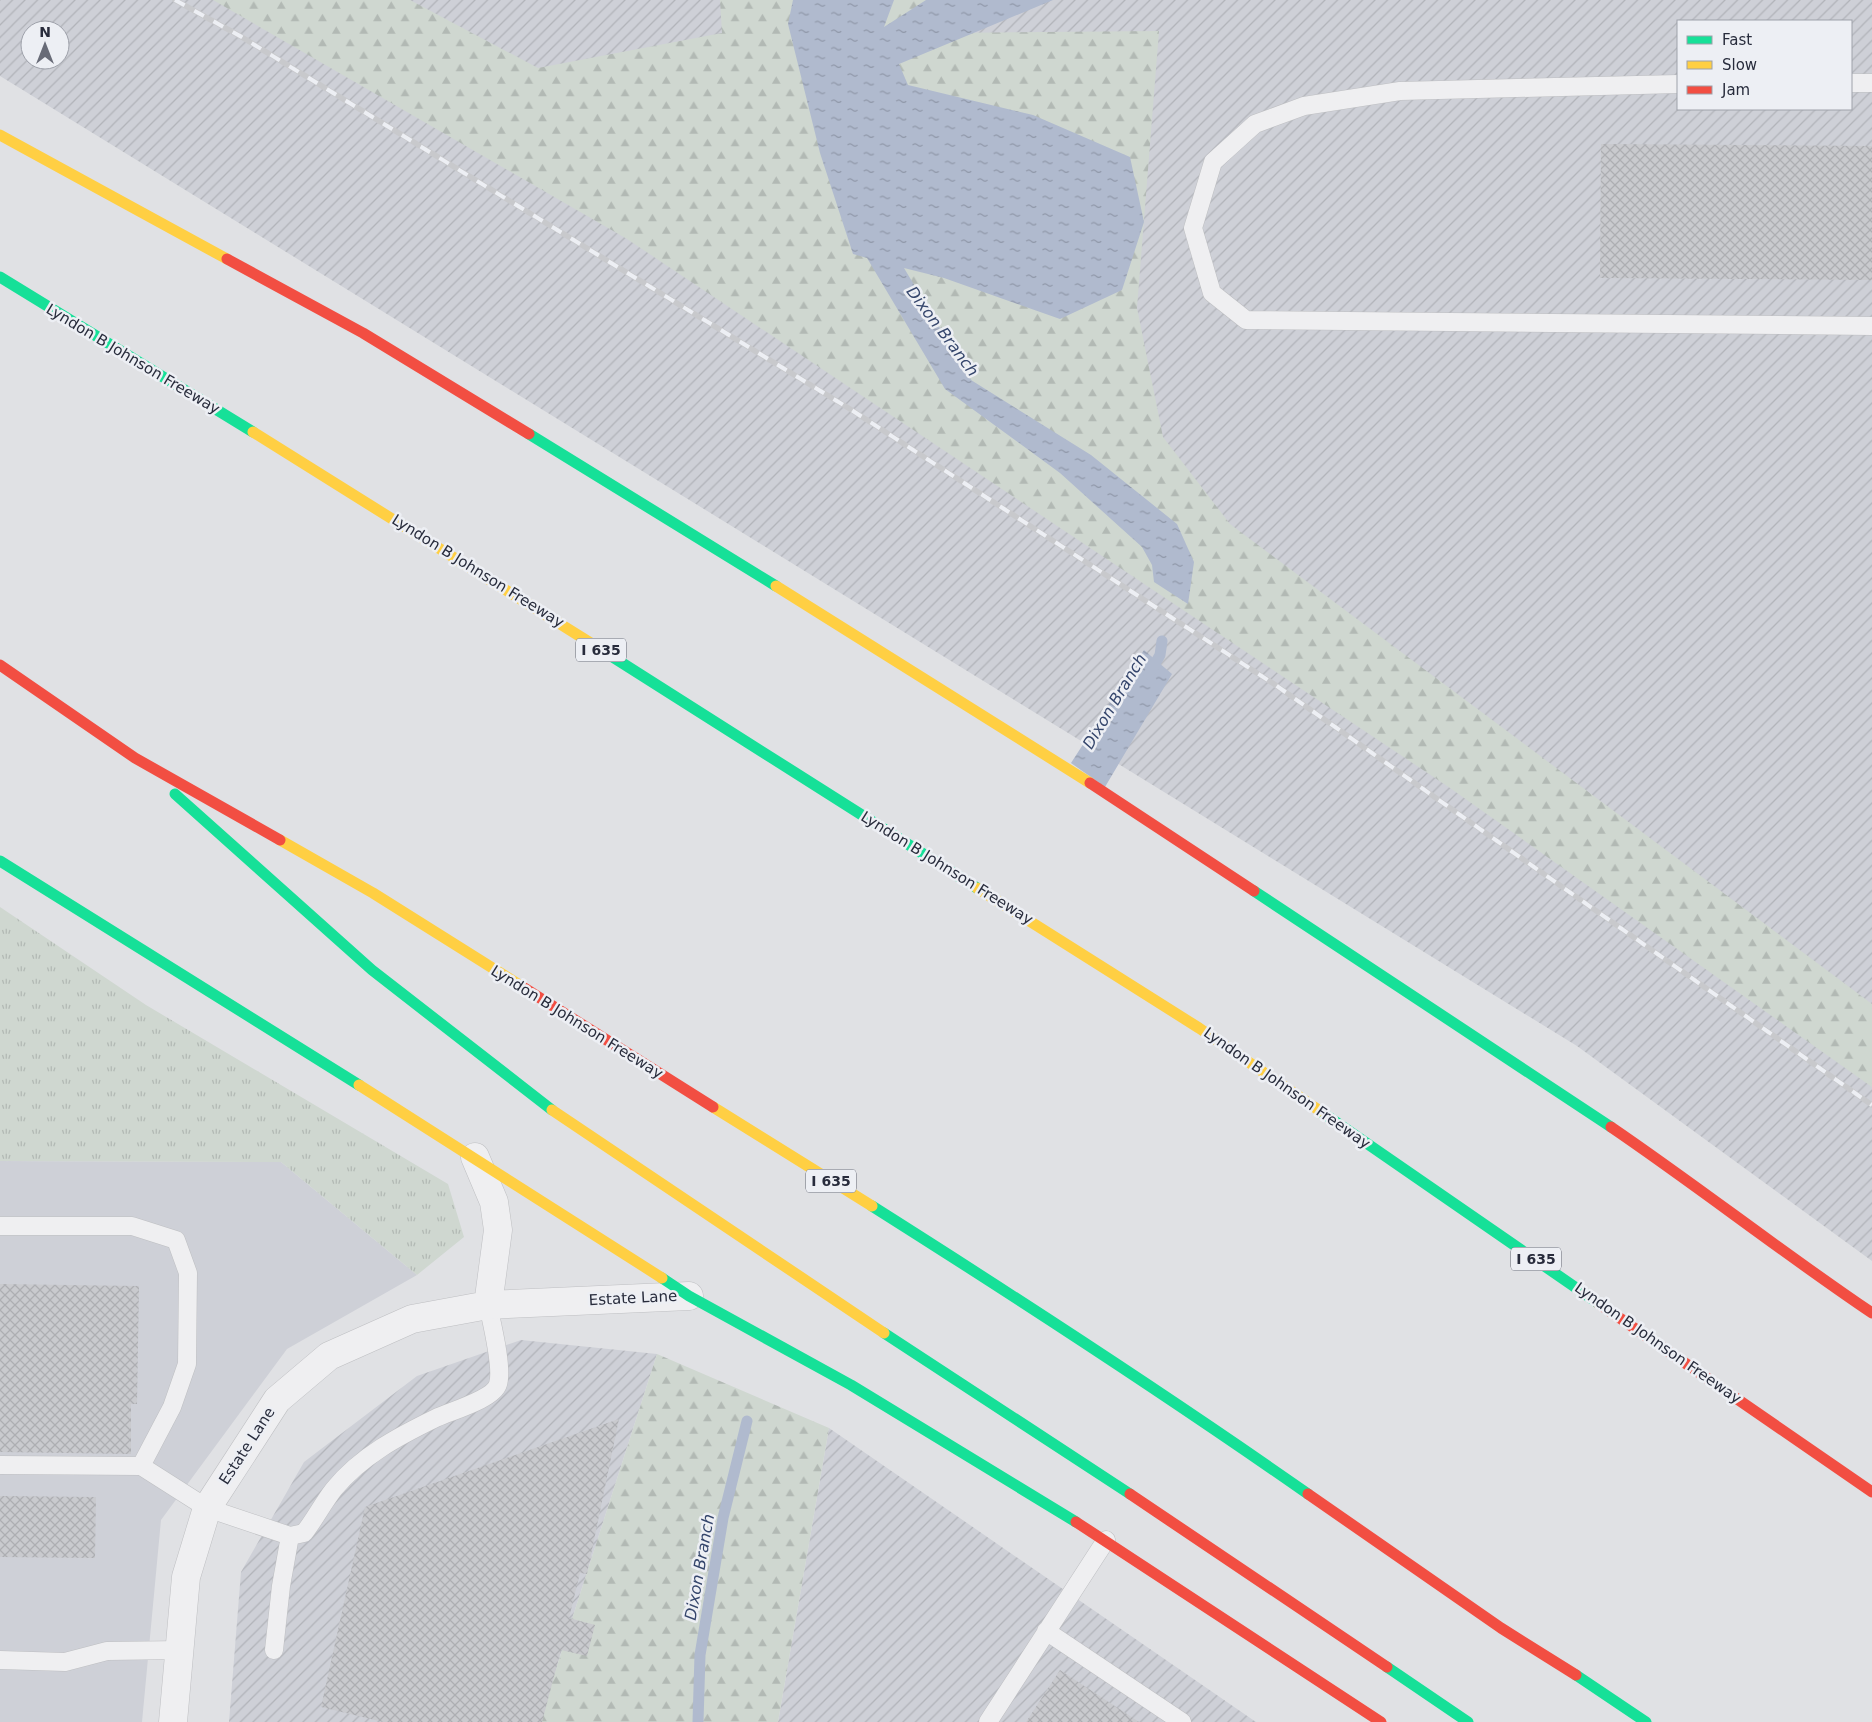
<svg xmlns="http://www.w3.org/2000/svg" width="1872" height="1722" viewBox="0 0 1872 1722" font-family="'DejaVu Sans',sans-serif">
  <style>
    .built { fill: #ced0d7 }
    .industrial { fill: url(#industrial-furrows); fill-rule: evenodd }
    .grass { fill: url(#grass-tufts) }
    .forest { fill: url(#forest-firs) }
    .water { fill: url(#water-ripples) }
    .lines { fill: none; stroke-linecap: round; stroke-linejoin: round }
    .stream { stroke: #b0bace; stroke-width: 11 }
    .building { fill: url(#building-cross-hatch) }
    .lane-casing { stroke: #bebfc2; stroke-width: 19 }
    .street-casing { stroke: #bebfc2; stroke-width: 29 }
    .lane { stroke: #efeff1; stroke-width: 18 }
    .street { stroke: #efeff1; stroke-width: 28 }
    .fast { stroke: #16e098; stroke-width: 11 }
    .slow { stroke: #ffcf43; stroke-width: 11 }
    .jam { stroke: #f24e42; stroke-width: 11 }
    .rail-casing { stroke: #c8c9cc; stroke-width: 5.5 }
    .rail { stroke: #edeff4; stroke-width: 4; stroke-dasharray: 11; stroke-linecap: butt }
    .labels { text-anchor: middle; stroke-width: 5; stroke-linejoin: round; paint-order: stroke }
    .shield { fill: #edeff4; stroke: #636673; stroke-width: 1 }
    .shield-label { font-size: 14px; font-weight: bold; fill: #282c3c }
    .street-label { font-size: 15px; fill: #282c3c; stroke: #edeff4 }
    .water-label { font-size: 16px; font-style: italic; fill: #35466c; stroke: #edeff4 }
  </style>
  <defs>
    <pattern id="industrial-furrows" width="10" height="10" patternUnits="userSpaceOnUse" patternTransform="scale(1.25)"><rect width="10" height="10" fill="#ced0d7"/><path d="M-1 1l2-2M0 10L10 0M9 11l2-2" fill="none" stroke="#b1b3b9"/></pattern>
    <pattern id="grass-tufts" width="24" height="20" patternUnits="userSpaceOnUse" patternTransform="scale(1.25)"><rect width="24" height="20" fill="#cfd7d0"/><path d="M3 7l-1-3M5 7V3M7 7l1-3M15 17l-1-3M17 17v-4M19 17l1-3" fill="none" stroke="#b2b9b4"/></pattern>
    <pattern id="forest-firs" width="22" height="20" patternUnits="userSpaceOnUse" patternTransform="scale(1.25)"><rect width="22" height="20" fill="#cfd7d0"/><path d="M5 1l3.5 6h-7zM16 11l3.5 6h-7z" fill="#b2b9b4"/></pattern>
    <pattern id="water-ripples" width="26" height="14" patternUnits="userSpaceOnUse" patternTransform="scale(1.25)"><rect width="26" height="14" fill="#b0bace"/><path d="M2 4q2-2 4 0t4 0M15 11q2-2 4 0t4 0" fill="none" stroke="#8f97a8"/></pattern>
    <pattern id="building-cross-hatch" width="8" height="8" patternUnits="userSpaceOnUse" patternTransform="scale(1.25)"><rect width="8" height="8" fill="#c9cace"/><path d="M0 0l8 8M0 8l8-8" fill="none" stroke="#adaeb2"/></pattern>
  </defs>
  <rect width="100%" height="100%" fill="#e0e1e4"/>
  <path class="built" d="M0 1161 281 1162 417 1275 287 1349 161 1520 142 1722H0Z"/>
  <path class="industrial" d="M0 0H1872V1261L1577 1046 0 76ZM1678 21H1851V109H1678ZM30 30H60V60H30Z
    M521 1340 657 1354 539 1722H229L241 1572 304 1462 417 1376Z
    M829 1428 1256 1722H778Z"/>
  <path class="grass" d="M0 907 146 1005 448 1184 464 1237 417 1275 281 1162 0 1161Z"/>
  <path class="forest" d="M213 0H410L538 68 722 33 720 0H937L941 33 1159 31 1137 308 1163 437 1230 524 1872 1004V1087L1450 788 627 239Z
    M657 1354 829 1428 778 1722H539Z"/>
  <path class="water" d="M793 0H894L884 27 926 0H1053L899 64 908 85 1033 115 1130 157 1144 222 1122 290 1060 319 944 278 904 268 971 380 1091 455 1177 524 1194 562 1188 604 1154 582 1152 565 1142 547 1060 473 945 389 867 258 853 254 820 153 788 24Z
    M1144 650 1172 674 1105 787 1071 763Z"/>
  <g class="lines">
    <path class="stream" d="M1149 674 1160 655 1162 641
      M698 1722 700 1655 723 1518 747 1421"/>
  </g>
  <path class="building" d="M1601 144 1872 146V280L1600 278Z
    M0 1284 139 1286 137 1404H131V1454L0 1452Z
    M619 1419 587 1574 580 1573 569 1618 595 1625 587 1656 561 1650 542 1722H383L321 1707 365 1507Z
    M0 1496 96 1497 95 1558 0 1557Z
    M1060 1670 1127 1714 1139 1722H1026Z"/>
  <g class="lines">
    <g class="lane-casing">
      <path id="lane" d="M1851 83H1872
        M1678 84 1400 91 1304 106 1255 124 1213 162 1193 228 1212 293 1246 320 1872 326
        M0 1226H132L176 1240 188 1273 187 1364 172 1407 141 1466
        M0 1465 141 1466 207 1508 290 1536 304 1533C315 1519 323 1503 334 1489 361 1456 399 1436 436 1418 451 1411 494 1399 498 1384 503 1368 492 1324 488 1305
        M1046 1631 1182 1722
        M274 1650 281 1586 290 1536
        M0 1660 65 1662 107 1651 179 1650
        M988 1722 1106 1540"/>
    </g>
    <g class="street-casing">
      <path id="street" d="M475 1157 494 1202 498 1230 488 1305
        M173 1722 186 1577 207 1508 277 1400 329 1356 412 1319 488 1305 689 1296"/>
    </g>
    <use href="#lane" class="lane"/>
    <use href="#street" class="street"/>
    <path class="fast" d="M0 277 253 432
      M529 434 776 586
      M597 647 977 888
      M175 794 372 970 552 1110
      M0 861 359 1085
      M1254 891 1611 1127
      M1320 1111 1598 1303
      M872 1206C1019 1299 1165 1394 1308 1494
      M662 1278 689 1296 851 1385 1076 1522
      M884 1333 1130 1494
      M1387 1667 1468 1722
      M1576 1675 1646 1722"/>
    <path class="slow" d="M0 135 227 259
      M253 432 597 647
      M776 586 1090 783
      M280 840 373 893 521 986
      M977 888 1199 1028 1320 1111
      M359 1085 662 1278
      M713 1107 872 1206
      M552 1110 884 1333"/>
    <path class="jam" d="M227 259 363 333 529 434
      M0 665 135 758 280 840
      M1090 783 1254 891
      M521 986 713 1107
      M1611 1127C1699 1187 1783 1253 1872 1313
      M1598 1303 1872 1492
      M1130 1494 1387 1667
      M1308 1494 1501 1628 1576 1675
      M1076 1522 1381 1722"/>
    <g class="rail-casing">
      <path id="rail" d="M175 0 240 36 850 409 1274 684 1872 1105"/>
    </g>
    <use href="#rail" class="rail"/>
  </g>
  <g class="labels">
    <g class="shield">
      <rect x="576" y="638.5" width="50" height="23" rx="4"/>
      <rect x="806" y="1169.5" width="50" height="23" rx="4"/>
      <rect x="1511" y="1247.5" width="50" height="23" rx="4"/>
    </g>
    <g class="shield-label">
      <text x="601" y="655">I 635</text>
      <text x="831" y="1186">I 635</text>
      <text x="1536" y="1264">I 635</text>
    </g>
    <g class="street-label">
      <text transform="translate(133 359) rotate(31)" y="5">Lyndon B Johnson Freeway</text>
      <text transform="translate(478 571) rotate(32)" y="5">Lyndon B Johnson Freeway</text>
      <text transform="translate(947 868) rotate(32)" y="5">Lyndon B Johnson Freeway</text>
      <text transform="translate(577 1022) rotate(32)" y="5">Lyndon B Johnson Freeway</text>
      <text transform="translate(1287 1088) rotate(35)" y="5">Lyndon B Johnson Freeway</text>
      <text transform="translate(633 1298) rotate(-3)" y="5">Estate Lane</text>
      <text transform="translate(1658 1343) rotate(35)" y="5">Lyndon B Johnson Freeway</text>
      <text transform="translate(247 1446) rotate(-57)" y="5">Estate Lane</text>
    </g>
    <g class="water-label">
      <text transform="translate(943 331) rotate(53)" y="6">Dixon Branch</text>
      <text transform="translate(1114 701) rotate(-59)" y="6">Dixon Branch</text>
      <text transform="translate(699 1567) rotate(-80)" y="6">Dixon Branch</text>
    </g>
  </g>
  <rect x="1677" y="20" width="175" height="90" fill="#edeff4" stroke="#9ea1aa"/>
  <rect x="1687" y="36" width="25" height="8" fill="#16e098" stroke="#9ea1aa"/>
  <text x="1722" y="45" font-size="15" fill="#282c3c">Fast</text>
  <rect x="1687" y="61" width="25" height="8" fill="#ffcf43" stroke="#9ea1aa"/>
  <text x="1722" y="70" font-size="15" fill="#282c3c">Slow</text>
  <rect x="1687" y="86" width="25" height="8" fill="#f24e42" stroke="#9ea1aa"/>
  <text x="1722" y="95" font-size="15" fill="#282c3c">Jam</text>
  <g transform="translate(45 45)"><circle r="24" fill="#edeff4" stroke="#9ea1aa"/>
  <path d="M0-4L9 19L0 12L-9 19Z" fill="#686b77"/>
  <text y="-8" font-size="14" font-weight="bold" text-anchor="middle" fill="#282c3c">N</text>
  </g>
</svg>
